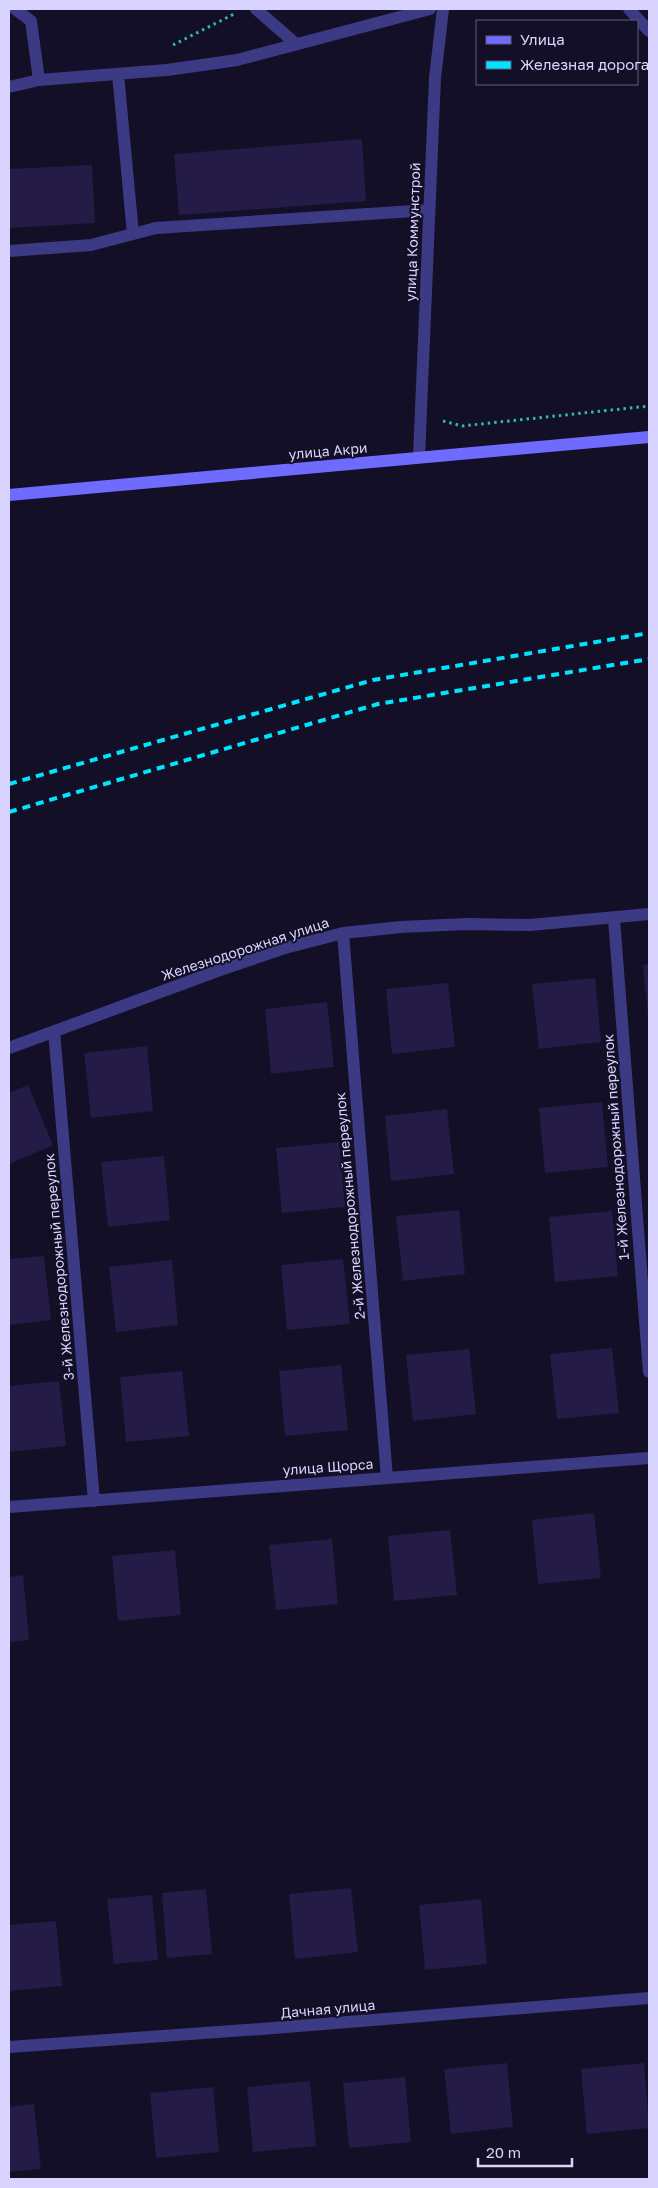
<svg xmlns="http://www.w3.org/2000/svg" width="658" height="2188" viewBox="0 0 658 2188" font-family="'Golos Text',sans-serif">
  <style>
    .building { fill: #241b47 }
    .lines { fill: none; stroke-linecap: round; stroke-linejoin: round }
    .path { stroke: #2fb8b0; stroke-width: 3; stroke-dasharray: 2.5 4; stroke-linecap: butt }
    .lane { stroke: #3d3a85; stroke-width: 12 }
    .street { stroke: #3d3a85; stroke-width: 12 }
    .secondary { stroke: #6f6bff; stroke-width: 12 }
    .rail { stroke: #00e5ff; stroke-width: 4; stroke-dasharray: 8 6; stroke-linecap: butt }
    .labels { text-anchor: middle; stroke-width: 4; stroke-linejoin: round; paint-order: stroke }
    .street-label { font-size: 14px; fill: #d9d4ff; stroke: #130f26 }
  </style>
  <rect width="100%" height="100%" fill="#130f26"/>
  <path class="building" d="M362 139 366 201 179 215 174 154Z
    M92 165 95 223 9 228V169Z
    M649 964V1016H648L643 965Z
    M595 978 601 1042 539 1049 532 984Z
    M448 983 455 1047 392 1054 386 989Z
    M327 1002 334 1067 271 1074 265 1009Z
    M147 1046 153 1111 91 1118 84 1053Z
    M28 1085 53 1145 9 1164V1093Z
    M602 1102 608 1167 545 1173 539 1108Z
    M447 1109 454 1174 391 1181 385 1116Z
    M339 1142 345 1207 282 1213 276 1148Z
    M164 1156 170 1220 108 1227 101 1162Z
    M459 1210 465 1274 403 1281 396 1216Z
    M612 1211 618 1276 555 1282 549 1217Z
    M44 1256 51 1320 9 1325V1259Z
    M343 1259 350 1324 287 1330 281 1265Z
    M172 1260 178 1325 116 1332 109 1267Z
    M612 1348 619 1413 557 1419 550 1354Z
    M469 1349 476 1414 413 1421 406 1355Z
    M341 1365 348 1430 285 1436 279 1371Z
    M182 1371 189 1436 126 1442 120 1377Z
    M59 1381 66 1446 9 1452V1386Z
    M594 1513 601 1578 538 1584 532 1520Z
    M450 1530 457 1595 394 1601 388 1536Z
    M332 1539 338 1604 276 1610 269 1545Z
    M175 1550 181 1615 118 1621 112 1556Z
    M23 1575 29 1640 9 1642V1577Z
    M351 1888 358 1952 295 1959 289 1894Z
    M206 1889 212 1954 167 1958 162 1893Z
    M152 1895 158 1960 114 1964 107 1899Z
    M481 1899 487 1964 425 1970 419 1905Z
    M56 1921 62 1986 9 1991V1925Z
    M507 2063 513 2127 451 2134 444 2069Z
    M644 2063 649 2128 587 2134 581 2069Z
    M405 2077 411 2142 349 2148 343 2083Z
    M310 2081 316 2146 253 2152 247 2087Z
    M213 2087 219 2152 156 2158 150 2093Z
    M34 2104 41 2169 9 2172V2107Z"/>
  <g class="lines">
    <path class="path" d="M173 45 234 14
      M443 421 462 426 649 406"/>
    <path class="lane" d="M15 9 31 21 39 80
      M256 9 296 44
      M629 9 649 31
      M118 74 133 234
      M9 87 39 80 167 70 237 60 430 9
      M9 251 91 245 156 228 429 210
      M419 457 435 78 443 9"/>
    <path class="street" d="M614 919 649 1372
      M343 933 387 1478
      M54 1031 94 1501
      M9 1048 220 970 285 948 343 933 401 927 467 924 530 925 649 914
      M9 1507 649 1458
      M9 2047 261 2029 649 1998"/>
    <path class="secondary" d="M9 495 649 437"/>
    <path class="rail" d="M9 784 373 680 649 633
      M9 812 378 704 649 659"/>
  </g>
  <g class="labels">
    <g class="street-label">
      <text transform="translate(413 232) rotate(-88)" y="5">улица Коммунстрой</text>
      <text transform="translate(328 451) rotate(-5)" y="5">улица Акри</text>
      <text transform="translate(245 949) rotate(-18)" y="5">Железнодорожная улица</text>
      <text transform="translate(616 1147) rotate(-94)" y="5">1-й Железнодорожный переулок</text>
      <text transform="translate(350 1206) rotate(-95)" y="5">2-й Железнодорожный переулок</text>
      <text transform="translate(59 1267) rotate(-95)" y="5">3-й Железнодорожный переулок</text>
      <text transform="translate(328 1467) rotate(-4)" y="5">улица Щорса</text>
      <text transform="translate(328 2009) rotate(-5)" y="5">Дачная улица</text>
    </g>
  </g>
  <rect width="658" height="2188" fill="none" stroke="#d9d4ff" stroke-width="20"/>
  <rect x="476" y="20" width="162" height="65" fill="#130f26" stroke="#625e7d"/>
  <rect x="486" y="36" width="25" height="8" fill="#6f6bff" stroke="#625e7d"/>
  <text x="520" y="45" font-size="15" fill="#d9d4ff">Улица</text>
  <rect x="486" y="61" width="25" height="8" fill="#00e5ff" stroke="#625e7d"/>
  <text x="520" y="70" font-size="15" fill="#d9d4ff">Железная дорога</text>
  <path d="M478 2158v8h94v-8" fill="none" stroke="#d9d4ff" stroke-width="2.5"/>
  <text x="486" y="2158" font-size="15" fill="#d9d4ff" stroke="#130f26" stroke-width="4" paint-order="stroke">20 m</text>
</svg>
